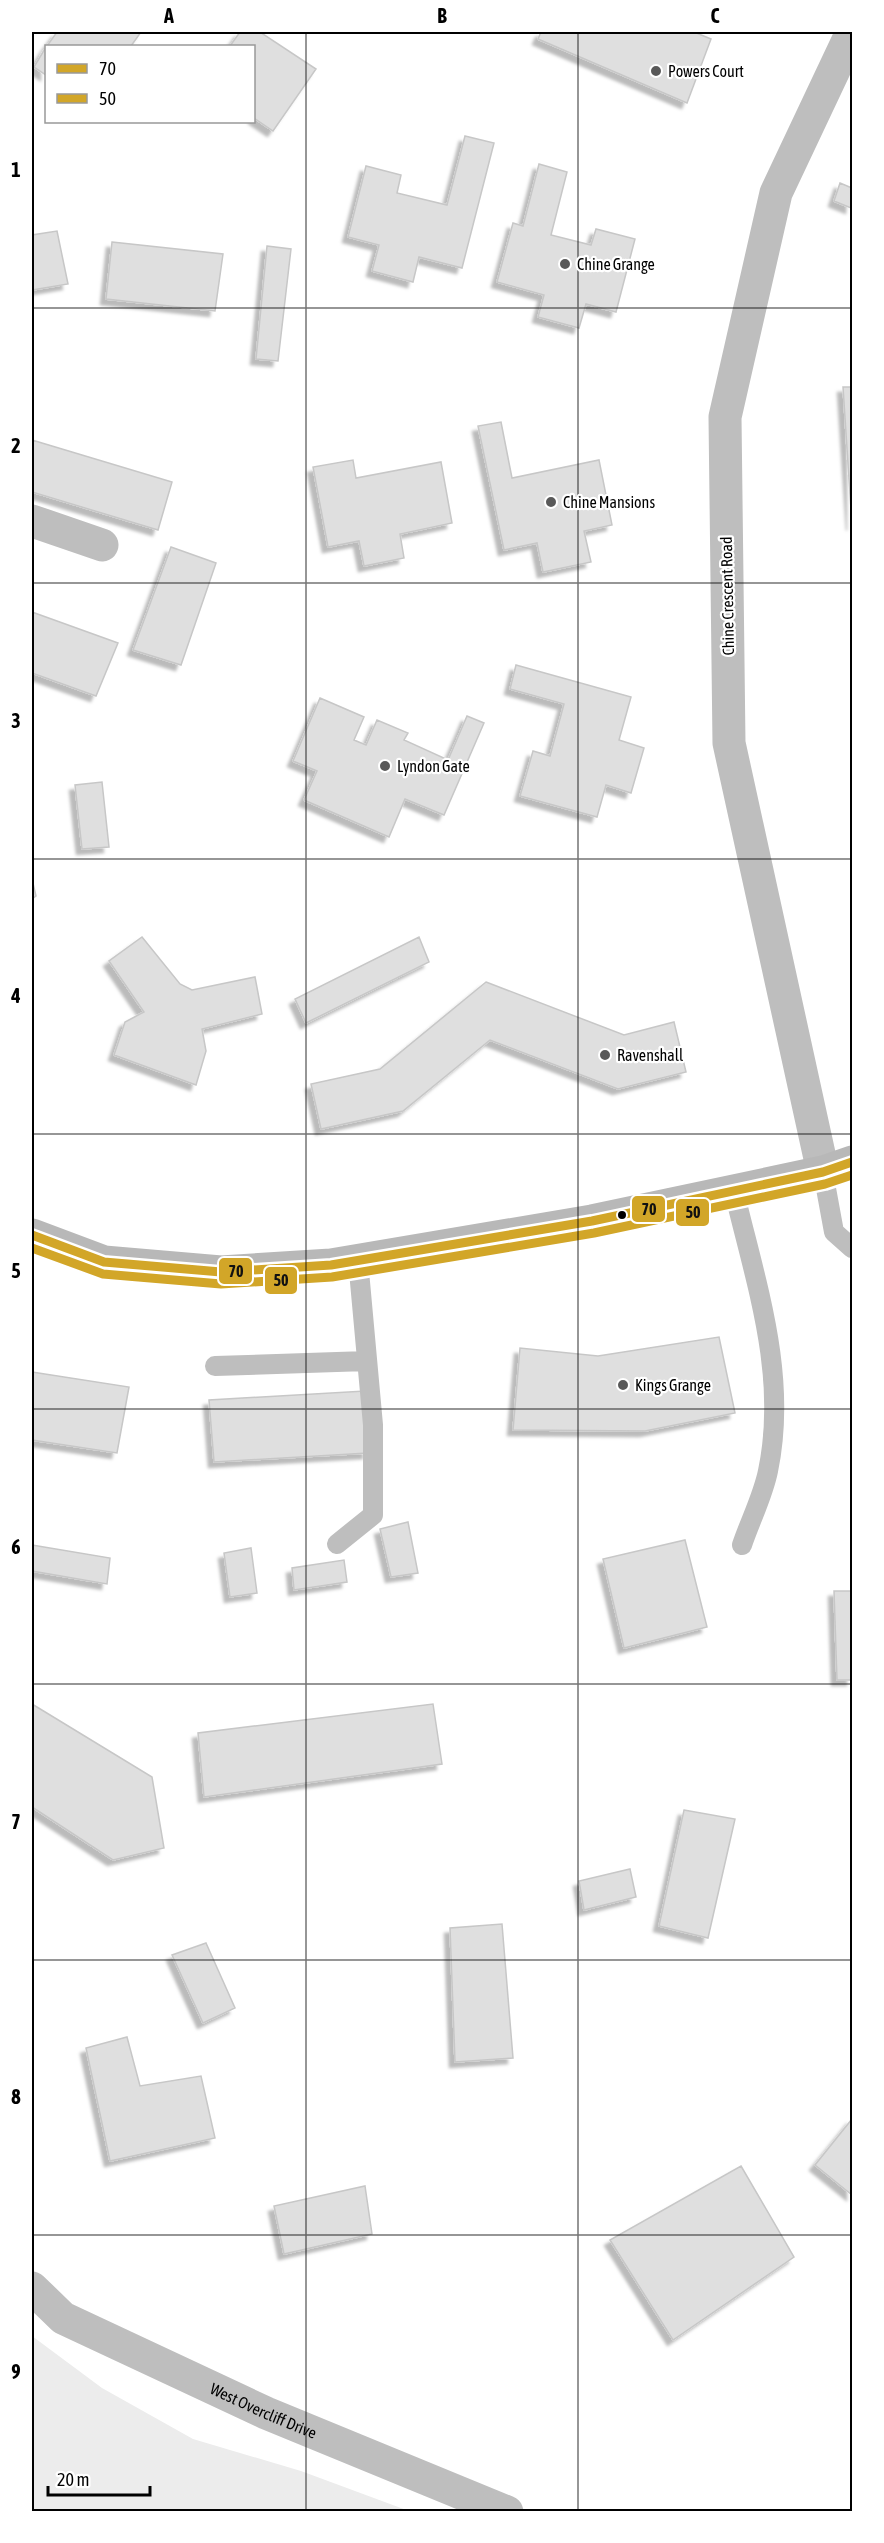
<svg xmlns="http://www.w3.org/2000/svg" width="884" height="2543" viewBox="0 0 884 2543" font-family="'Asap Condensed',sans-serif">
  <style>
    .green { fill: #ececec }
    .building { fill: #dfdfdf; stroke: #c7c7c7; stroke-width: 1.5; filter: url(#shadow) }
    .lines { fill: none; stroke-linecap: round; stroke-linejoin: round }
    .lane { stroke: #bebebe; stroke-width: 20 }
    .street { stroke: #bebebe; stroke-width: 33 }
    .secondary { stroke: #b8b8b8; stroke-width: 33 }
    .bus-1-casing { stroke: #fff; stroke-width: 14 }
    .bus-2-casing { stroke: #fff; stroke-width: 14 }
    .bus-1 { stroke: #d2a628; stroke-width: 9 }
    .bus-2 { stroke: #d2a628; stroke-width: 9 }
    .grid { fill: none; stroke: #000; stroke-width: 1.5; stroke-opacity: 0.55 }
    .poi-dot { fill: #595959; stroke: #fff; stroke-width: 2 }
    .bus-dot { fill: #000; stroke: #fff; stroke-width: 2 }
    .labels { text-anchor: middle; stroke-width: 4.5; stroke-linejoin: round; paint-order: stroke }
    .poi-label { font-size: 16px; fill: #000; stroke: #fff; text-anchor: start }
    .street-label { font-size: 16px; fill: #000; stroke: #fff }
    .line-badge { stroke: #fff; stroke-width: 2 }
    .pale-badge-label { font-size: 16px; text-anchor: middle; font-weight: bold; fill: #111 }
    .neatline { fill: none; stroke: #000; stroke-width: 2 }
    .grid-label { font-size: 20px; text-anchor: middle; font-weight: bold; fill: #000 }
  </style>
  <defs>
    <filter id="shadow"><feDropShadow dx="-5.5" dy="5.5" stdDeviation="1.5" flood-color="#0004"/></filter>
  </defs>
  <rect width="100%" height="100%" fill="#fff"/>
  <path class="green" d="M32 2336 102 2388 193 2439 301 2471 409 2511H32Z"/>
  <path class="building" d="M57 32H141L131 46H47Z
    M240 32H260L316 69 273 131 254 118V46H230Z
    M541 32H694L711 39 687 103 538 39Z
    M46 47V75L34 67Z
    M465 136 494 143 462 268 419 257 413 282 372 271 379 245 348 237 366 166 401 175 397 193 447 205Z
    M539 164 567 172 551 235 591 245 596 229 635 239 616 312 586 304 579 328 538 317 544 295 497 282 513 223 523 226Z
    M840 183 852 188 851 208 834 201Z
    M57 231 68 284 32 290V235Z
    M112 242 223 254 215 311 106 299Z
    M267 246 291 249 278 361 256 359Z
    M843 387H852V525Z
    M501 422 512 478 599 460 612 525 584 531 591 562 543 572 537 543 504 550 478 426Z
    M32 440 172 482 158 530 32 492Z
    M353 460 356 478 441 462 452 523 400 534 404 558 364 566 359 541 328 547 313 467Z
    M171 547 216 563 181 665 133 650Z
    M32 612 118 643 96 696 32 673Z
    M516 665 631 697 619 740 644 748 631 793 606 785 597 817 520 796 533 751 550 756 564 704 510 689Z
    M320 698 364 717 354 740 366 745 377 720 408 733 404 740 448 760 467 716 484 723 444 815 405 799 389 837 304 800 317 771 293 761Z
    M102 782 109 847 82 849 75 785Z
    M32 879 36 896 32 899Z
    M142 937 180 984 192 990 255 977 262 1014 202 1029 206 1051 196 1085 114 1055 125 1022 144 1012 109 961Z
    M419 937 429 962 306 1023 295 999Z
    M486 982 624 1035 674 1022 686 1072 618 1089 490 1040 403 1111 321 1129 311 1084 380 1069Z
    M719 1337 735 1413 645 1431 513 1430 520 1348 598 1356Z
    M32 1372 129 1387 117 1453 32 1440Z
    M365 1391 368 1453 214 1462 209 1400Z
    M408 1522 418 1573 391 1577 380 1529Z
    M685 1540 707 1627 624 1648 603 1559Z
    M32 1545 110 1558 107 1584 32 1571Z
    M251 1548 257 1593 230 1597 224 1553Z
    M344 1560 347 1582 294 1590 292 1568Z
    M834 1591H852V1680H837Z
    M32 1704 152 1777 164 1848 113 1860 32 1807Z
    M433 1704 442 1764 204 1797 198 1733Z
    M684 1810 735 1819 708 1938 659 1926Z
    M630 1869 636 1897 584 1910 579 1881Z
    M502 1924 513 2058 455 2062 450 1928Z
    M206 1943 235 2008 203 2023 172 1955Z
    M127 2037 140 2086 201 2076 215 2138 110 2161 86 2048Z
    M852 2119V2195L815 2165Z
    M741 2166 794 2257 673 2340 610 2240Z
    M365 2186 372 2234 284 2254 274 2206Z"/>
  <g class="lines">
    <path class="lane" d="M823 1172 834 1232 852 1248
      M734 1191C756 1284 788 1375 768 1471 763 1496 750 1521 742 1545
      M215 1366 367 1361
      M337 1544 373 1515V1425L358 1260"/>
    <g class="street">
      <path d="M32 521 102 545"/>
      <path d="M823 1172 729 743 725 417 776 193 852 32"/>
      <path id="s1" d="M32 2288 63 2318 266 2413 507 2512"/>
    </g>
    <path class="secondary" d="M32 1235 104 1262 221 1272 331 1265 592 1221 823 1172 852 1162"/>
    <g class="bus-1-casing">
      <path id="bus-1" d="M32 1235 104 1262 221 1272 331 1265 592 1221 823 1172 852 1162"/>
    </g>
    <g class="bus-2-casing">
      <path id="bus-2" d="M32 1248 103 1274 221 1284 332 1277 594 1233 825 1184 852 1175"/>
    </g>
    <use href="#bus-1" class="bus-1"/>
    <use href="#bus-2" class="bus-2"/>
  </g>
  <path class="grid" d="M306 32V2512M578 32V2512M32 308H852M32 583H852M32 859H852M32 1134H852M32 1409H852M32 1684H852M32 1960H852M32 2235H852"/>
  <g class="poi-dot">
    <circle cx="656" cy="71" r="6"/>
    <circle cx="565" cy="264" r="6"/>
    <circle cx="551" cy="502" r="6"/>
    <circle cx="385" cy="766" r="6"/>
    <circle cx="605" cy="1055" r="6"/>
    <circle cx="623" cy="1385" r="6"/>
  </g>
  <circle class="bus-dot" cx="622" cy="1215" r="5"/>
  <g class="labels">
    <g class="poi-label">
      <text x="668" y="77">Powers Court</text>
      <text x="577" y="270">Chine Grange</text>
      <text x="563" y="508">Chine Mansions</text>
      <text x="397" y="772">Lyndon Gate</text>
      <text x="617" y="1061">Ravenshall</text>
      <text x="635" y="1391">Kings Grange</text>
    </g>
    <g class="street-label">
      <text transform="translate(727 596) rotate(-91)" y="6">Chine Crescent Road</text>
      <text dy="6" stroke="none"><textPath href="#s1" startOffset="264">West Overcliff Drive</textPath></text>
    </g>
  </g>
  <g class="line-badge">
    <rect x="631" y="1195" width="35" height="28" rx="6" fill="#d2a628"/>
    <rect x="675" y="1198" width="35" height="29" rx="6" fill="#d2a628"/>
    <rect x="218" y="1257" width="35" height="28" rx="6" fill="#d2a628"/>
    <rect x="264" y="1266" width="34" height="29" rx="6" fill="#d2a628"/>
  </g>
  <g class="pale-badge-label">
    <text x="649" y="1215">70</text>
    <text x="693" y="1218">50</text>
    <text x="236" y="1277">70</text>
    <text x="281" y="1286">50</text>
  </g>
  <rect width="884" height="2543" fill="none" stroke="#ffffff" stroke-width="66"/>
  <rect x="45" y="45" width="210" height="78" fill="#ffffff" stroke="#999999" stroke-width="1.5"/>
  <rect x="57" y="64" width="30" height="9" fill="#d2a628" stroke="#999999" stroke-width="1.5"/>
  <text x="99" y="75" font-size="18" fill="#000000">70</text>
  <rect x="57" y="94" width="30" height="9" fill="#d2a628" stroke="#999999" stroke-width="1.5"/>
  <text x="99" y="105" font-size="18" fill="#000000">50</text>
  <path d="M48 2486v9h102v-9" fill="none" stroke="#000000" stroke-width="3"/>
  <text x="57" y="2486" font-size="18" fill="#000000" stroke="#ffffff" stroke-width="4.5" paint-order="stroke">20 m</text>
  <rect x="33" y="33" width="818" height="2477" class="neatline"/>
  <g class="grid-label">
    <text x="169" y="23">A</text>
    <text x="442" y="23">B</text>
    <text x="715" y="23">C</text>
    <text x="16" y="177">1</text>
    <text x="16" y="453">2</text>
    <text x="16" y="728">3</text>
    <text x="16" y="1003">4</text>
    <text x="16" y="1278">5</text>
    <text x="16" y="1554">6</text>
    <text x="16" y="1829">7</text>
    <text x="16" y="2104">8</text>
    <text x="16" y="2379">9</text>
  </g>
</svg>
